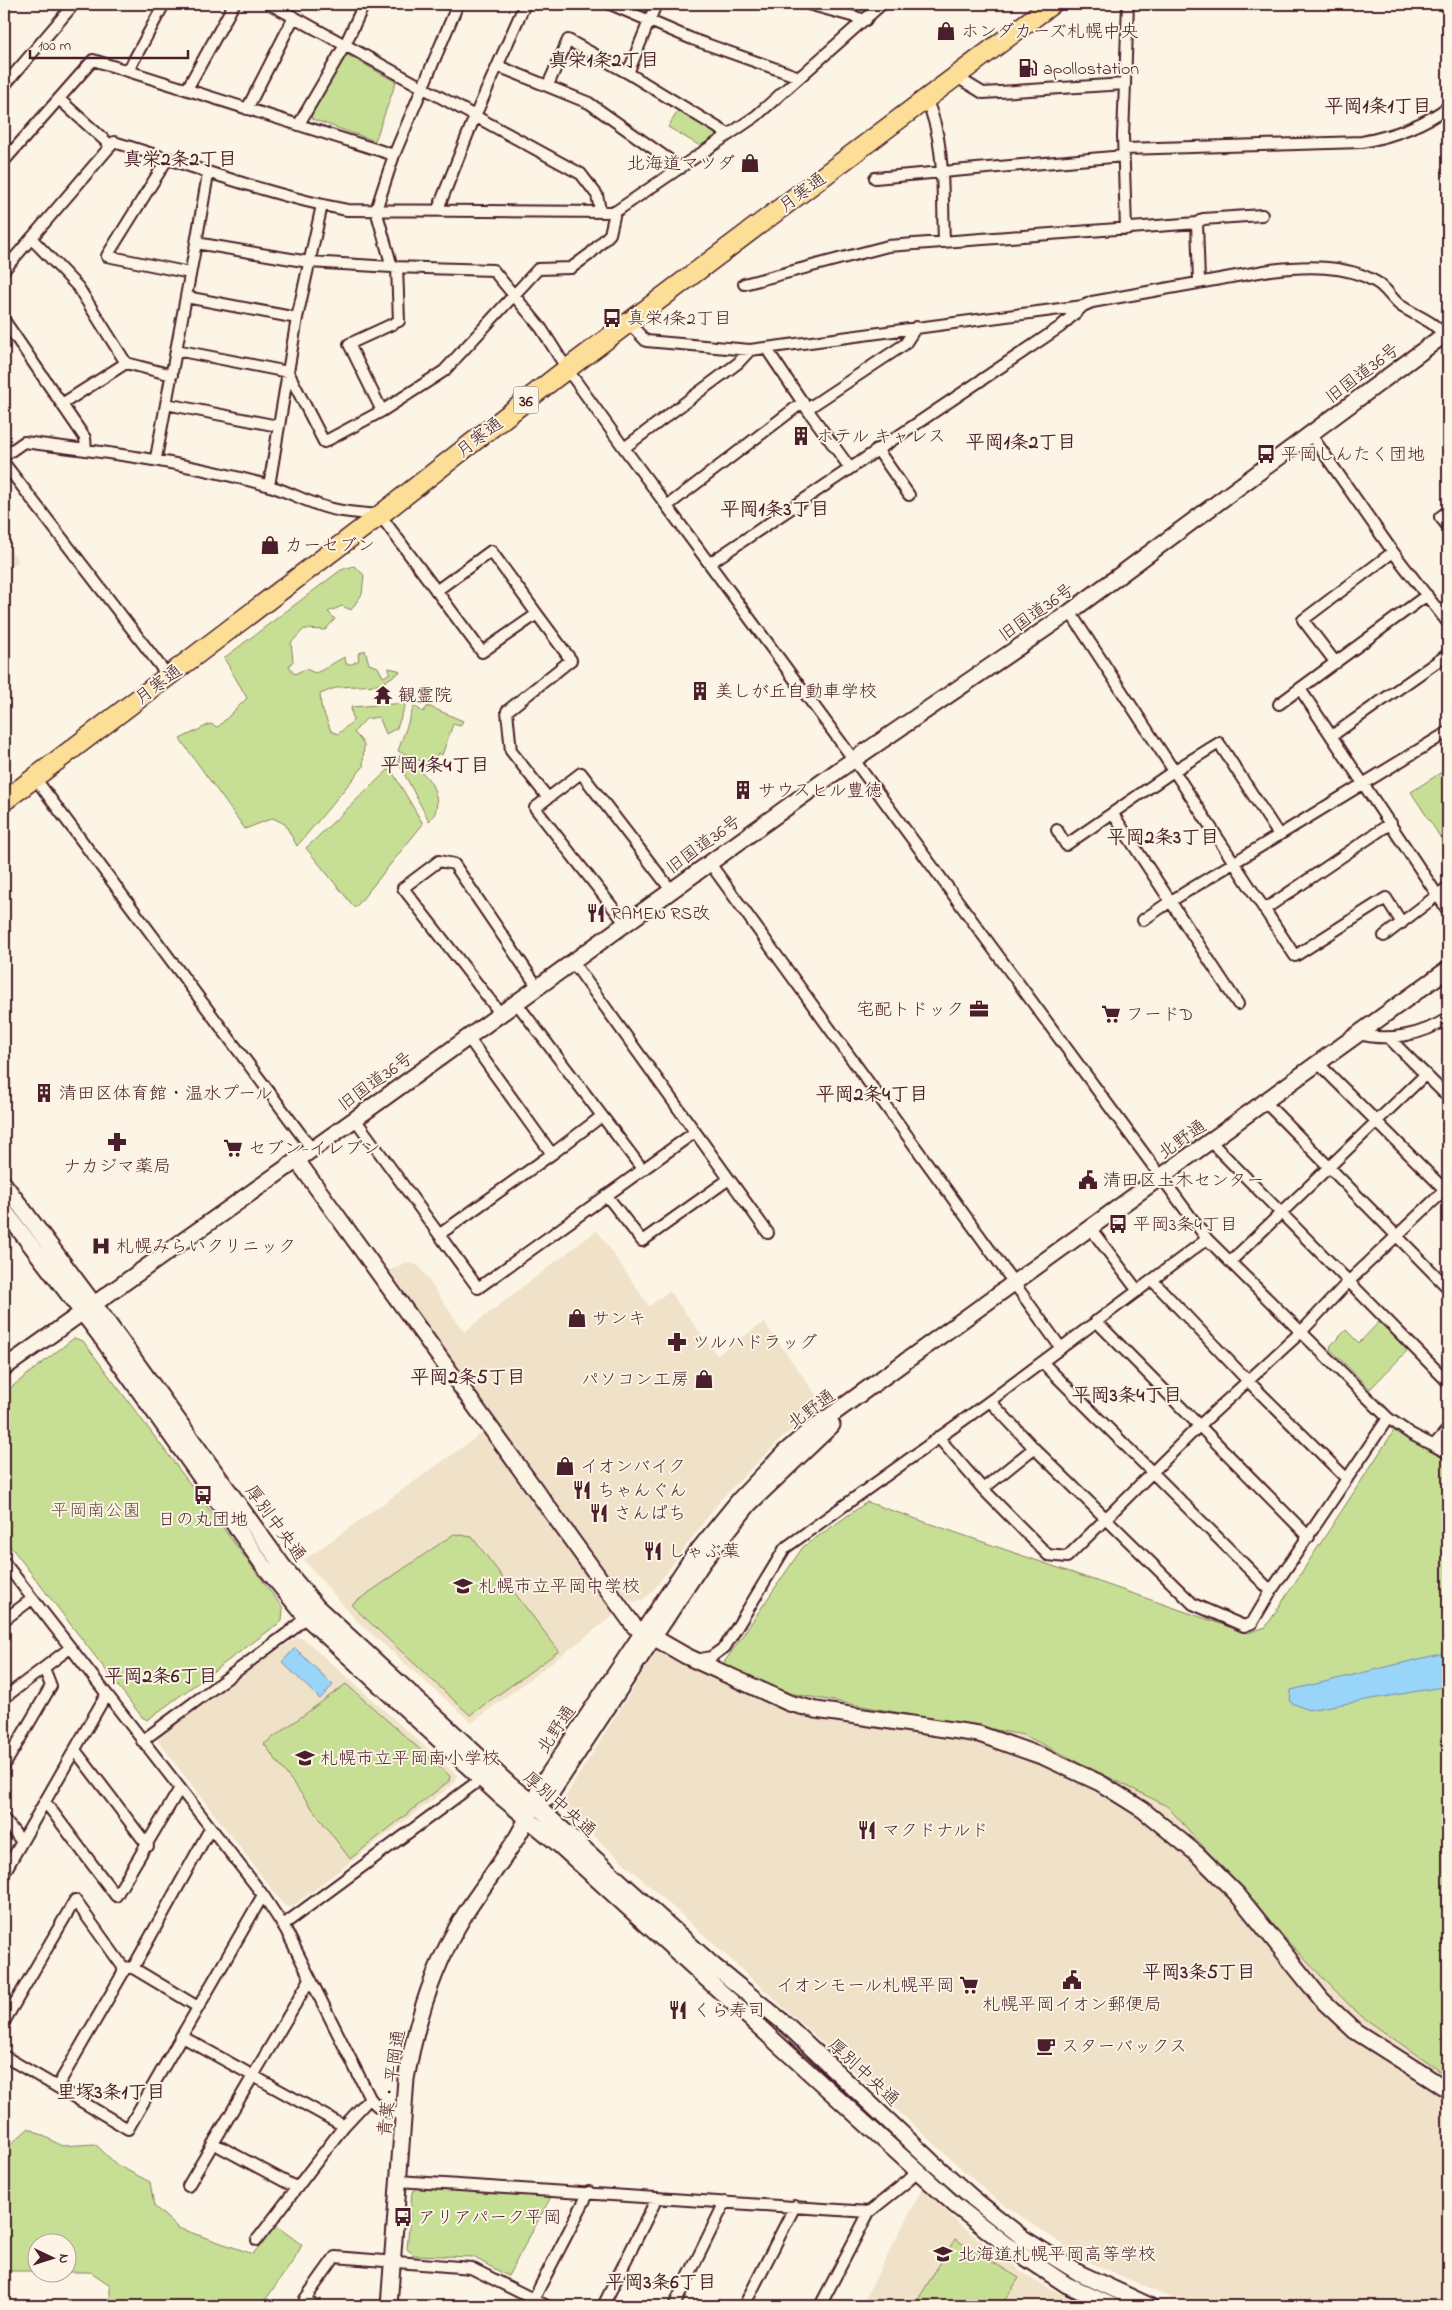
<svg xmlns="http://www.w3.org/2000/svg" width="1452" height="2310" viewBox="0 0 1452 2310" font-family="'Indie Flower','Klee One',sans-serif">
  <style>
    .built { fill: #f0e2c9 }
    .green { fill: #c7df95; stroke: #887f60 }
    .water { fill: #98d5f9; stroke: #798ca7 }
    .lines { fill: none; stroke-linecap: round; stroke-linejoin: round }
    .street-casing { stroke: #4a1f2b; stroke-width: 14 }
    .secondary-casing { stroke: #4a1f2b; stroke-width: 19 }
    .highway-casing { stroke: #4a1f2b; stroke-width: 22 }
    .street { stroke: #fcf5e5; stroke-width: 10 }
    .secondary { stroke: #fcf5e5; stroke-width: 15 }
    .highway { stroke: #fdde96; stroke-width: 19 }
    .labels { text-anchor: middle; stroke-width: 4; stroke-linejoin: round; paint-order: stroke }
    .shield { fill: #fcf5e5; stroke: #7f5f63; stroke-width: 1 }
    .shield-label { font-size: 16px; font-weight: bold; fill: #4a1f2b }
    .poi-label { font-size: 18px; fill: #4a1f2b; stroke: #fcf5e5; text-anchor: start }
    .street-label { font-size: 18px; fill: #4a1f2b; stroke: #fcf5e5 }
    .park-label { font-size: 18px; fill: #694f46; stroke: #fcf5e5 }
    .neighbourhood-label { font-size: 19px; font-weight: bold; fill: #4a1f2b; stroke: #fcf5e5 }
  </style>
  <rect width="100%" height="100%" fill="#fcf5e5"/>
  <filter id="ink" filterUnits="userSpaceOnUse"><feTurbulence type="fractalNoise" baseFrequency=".02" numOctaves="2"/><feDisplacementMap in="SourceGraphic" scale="10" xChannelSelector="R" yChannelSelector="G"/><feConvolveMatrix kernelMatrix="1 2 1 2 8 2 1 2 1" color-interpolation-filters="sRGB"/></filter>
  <g filter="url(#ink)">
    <path class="built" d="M4 542 19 561 4 573Z
      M597 1230 649 1306 669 1291 717 1355 764 1322 824 1406 785 1435 721 1499 652 1592 643 1600 632 1602 622 1596 388 1271 406 1262 419 1266 464 1332Z
      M485 1431 618 1612 472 1723 357 1621 304 1560Z
      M667 1634 723 1664 789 1693 1023 1735 1167 1806 1294 1948 1357 2013 1448 2077V2306H1189L1087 2261 994 2198 560 1805Z
      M297 1637 304 1639 457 1775 455 1783 290 1908 284 1905 158 1741 161 1731Z
      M923 2187 961 2226 1035 2281 1087 2306H861Z"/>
    <path class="green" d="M348 55 396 82 375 141 312 119 311 114 343 57Z
      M678 111 715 133 716 137 702 147 668 127Z
      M354 566 364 575 362 594 351 610 342 606 328 612 335 619 325 630 304 629 291 643 293 661 289 666 294 674 306 669 315 673C327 669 333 662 345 657L346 664H352L359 660 358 654 365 650 369 664 378 667 383 677 389 674V668L398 670 400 672 379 685 338 687 320 694 321 706 331 731 338 734 353 721 351 707 406 703 397 728 386 734 379 717 366 719 354 732 364 744 363 767 297 846 285 824 273 818 245 829 180 739 210 724 218 727 247 698 224 658 341 570Z
      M414 706 423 712 428 706 463 721 460 726 453 724 442 755 438 753 435 759 429 757 425 763 398 751Z
      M400 755 424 767 421 772C435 782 444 808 429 821L398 762Z
      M390 768 423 824 355 908 306 848Z
      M1448 768V849L1411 792Z
      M1379 1322 1409 1349 1370 1389 1330 1349 1331 1345 1346 1330 1359 1343Z
      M74 1338 83 1341 283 1608 282 1621 147 1720 142 1717 4 1538V1393Z
      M1395 1429 1407 1438 1448 1461V2077L1357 2013 1294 1948 1167 1806 1024 1735 789 1693 723 1664 803 1547 867 1502 1247 1633 1266 1627Z
      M454 1534 472 1537 559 1651 470 1715 351 1605Z
      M346 1684 450 1776 449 1781 350 1859 264 1744Z
      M29 2128 62 2146 95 2144 117 2165 150 2182 154 2206 178 2228 253 2254 275 2225 302 2245 293 2261 261 2306H110V2285L91 2272H68V2242H38L37 2271H4V2150Z
      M417 2188 550 2197H551L508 2276 473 2257 413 2255 407 2249 412 2192Z
      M955 2239 1019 2278 1001 2306H914Z"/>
    <path class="water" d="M295 1648 333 1685 320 1699 282 1662Z
      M1448 1652V1686L1308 1710 1290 1702 1291 1690Z"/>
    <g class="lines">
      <g class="street-casing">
        <path id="street" d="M270 4 581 174 597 195 600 210
          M610 4 692 39 799 77
          M808 4 866 20
          M498 66 589 103 681 168
          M128 71 164 4
          M628 73 656 4
          M955 76 983 93 1125 84
          M548 85 568 40 628 73 728 134
          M4 86 74 4
          M187 89 234 4
          M59 99 111 146
          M926 99C946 141 942 195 944 241
          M247 109 294 17
          M299 124 345 45 364 4
          M1124 149 1362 142C1394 136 1422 126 1448 107
          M168 158 107 256 190 273
          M4 161 93 60 394 155
          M875 178 1124 156
          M438 209 475 116 525 4
          M1197 223 1199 281
          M1126 229 1123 136 1128 4
          M32 239 78 287 126 363 172 375
          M196 243 208 174
          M392 267 376 210 394 155 458 4
          M4 270 114 142C191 165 267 195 347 210L615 212 756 116 882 4
          M744 284 888 246 1197 223 1203 219 1262 215
          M186 297 297 318
          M4 320 85 438 86 450 24 442 4 456
          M628 322 646 341 750 350 1083 306
          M766 348 807 409 905 344 916 327
          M176 350 288 372 324 442 382 411 444 371 538 269 571 268 590 254 610 234 615 212
          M62 404 126 363
          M166 404 278 426
          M807 409 850 468
          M382 411 349 344 399 321 397 267
          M1311 435 1393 552 1448 623
          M624 448 738 363 750 350
          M877 449 909 495
          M86 450C149 458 210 469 270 486 286 491 301 499 316 504 336 512 359 513 380 515L482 652 537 614 571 660 507 711 511 751 548 798 535 808 625 923
          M156 458 196 243 309 262 392 267 493 270 541 328 567 369 624 448 1207 1239 1388 1418 1411 1434 1448 1453
          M4 463 168 676
          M269 486 297 318 322 205
          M667 506 803 402
          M1448 511 1440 517 1448 527
          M710 563 1060 327 1083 306 1092 302 1270 270C1304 266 1346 264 1376 282 1387 288 1392 300 1401 306 1420 318 1434 321 1448 339
          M436 591 491 551 537 614
          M1070 612 1295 956 1386 898 1402 923
          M1336 663 1303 620 1393 552
          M1300 689 1448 911
          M1279 704 1427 595
          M1333 735 1448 654
          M35 778 311 1148
          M548 798 581 773 671 890
          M1113 814 1238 1004
          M1057 830 1066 845 1175 770 1219 743 1279 835
          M709 862 1061 1348
          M1265 909 1391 823
          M1143 920 1171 901 1448 732
          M1384 936 1448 887
          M572 961 768 1233
          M515 1001 643 1170
          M500 1013 403 888 439 861 454 864 537 986
          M1359 1034C1388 1042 1423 1035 1448 1018
          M1389 1038 1448 1097
          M1318 1063 1448 1193
          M1265 1102 1448 1288
          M355 1119 478 1288 695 1132
          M1211 1142 1448 1382
          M552 1154 602 1116
          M607 1196 642 1241 729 1179
          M1091 1229 1138 1291
          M440 1234 552 1154 467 1036
          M1231 1261 1426 1074
          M1153 1281 1248 1381 1347 1479
          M1096 1321 1309 1537
          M1042 1362 1271 1591
          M990 1401 1034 1448 1193 1604 1244 1626 1252 1623 1271 1591 1388 1418
          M938 1437 983 1489 1048 1555 1067 1557 1200 1425 1301 1332 1348 1282 1448 1187
          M1434 1445 1448 1429
          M983 1489 1034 1448
          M4 1562 263 1895 286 1930 370 2098C379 2110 387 2113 403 2114
          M4 1620 32 1599
          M696 1660 711 1657 725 1647 785 1548 990 1401 1207 1239
          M4 1698 70 1648
          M142 1741 292 1630 310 1613
          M75 1750 148 1846
          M4 1766 51 1686 44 1668
          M46 1803 116 1896 180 1788
          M4 1819 22 1842
          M210 1829 133 1968 123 1967V1973L57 2087 128 2129 263 1895
          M4 1873 106 1695
          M283 1925 481 1779
          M133 1968 198 2007
          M4 2022 75 1900 123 1967
          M181 2036 344 2126
          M4 2056 57 2087
          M213 2143 297 2188
          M398 2181 869 2212
          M188 2186 309 1981
          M257 2240 344 2126 370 2098
          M315 2306 305 2299 335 2257 471 2268 547 2306
          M530 2306 589 2192
          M603 2306 657 2198
          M674 2306 725 2202
          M744 2306 795 2206
          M820 2306 869 2212 909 2180 917 2169"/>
      </g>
      <g class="secondary-casing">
        <path id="secondary" d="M296 1159 634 1626 686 1656 789 1703 816 1710 979 1734 1044 1757 1100 1783 1143 1810 1197 1854 1237 1894 1322 2000 1355 2031 1448 2090
          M4 1184 105 1319 282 1565 317 1607 511 1786 540 1809 715 1967 788 2026 931 2161 974 2199 1023 2238 1079 2273 1150 2306
          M4 1210 98 1333 263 1565 306 1617 500 1796 557 1843 955 2205 1005 2244 1067 2285 1113 2306
          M4 1368 355 1119 840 769 1070 612 1448 332
          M534 1805 548 1798 703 1562 749 1504 832 1425
          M389 2306 406 2079C416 2021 434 1964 465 1914 491 1873 525 1836 539 1789L692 1558 740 1499 784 1453 809 1431 1448 969"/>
      </g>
      <g class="highway-casing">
        <path id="highway" d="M4 801 380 515 555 378 1052 4"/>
      </g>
      <use href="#street" class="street"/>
      <use href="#secondary" class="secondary"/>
      <use href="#highway" class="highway"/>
    </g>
  </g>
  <defs>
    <g id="shop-bare" transform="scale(1.5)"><path d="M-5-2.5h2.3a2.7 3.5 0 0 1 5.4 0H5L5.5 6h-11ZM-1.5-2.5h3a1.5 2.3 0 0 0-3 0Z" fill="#4a1f2b" stroke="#fcf5e5" stroke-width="2.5" paint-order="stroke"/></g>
    <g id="fuel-bare" transform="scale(1.5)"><path d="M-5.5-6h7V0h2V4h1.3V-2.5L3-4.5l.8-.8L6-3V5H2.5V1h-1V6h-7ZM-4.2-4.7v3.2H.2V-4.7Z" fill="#4a1f2b" stroke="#fcf5e5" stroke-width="2.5" paint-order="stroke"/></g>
    <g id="bus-bare" transform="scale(1.5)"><path d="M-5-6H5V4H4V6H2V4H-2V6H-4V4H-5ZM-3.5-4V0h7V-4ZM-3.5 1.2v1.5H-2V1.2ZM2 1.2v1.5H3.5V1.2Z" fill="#4a1f2b" stroke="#fcf5e5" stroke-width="2.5" paint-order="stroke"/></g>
    <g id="building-bare" transform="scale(1.5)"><path d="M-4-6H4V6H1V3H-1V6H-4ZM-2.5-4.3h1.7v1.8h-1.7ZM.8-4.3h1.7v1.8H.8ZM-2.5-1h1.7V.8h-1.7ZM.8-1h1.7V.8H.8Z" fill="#4a1f2b" stroke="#fcf5e5" stroke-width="2.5" paint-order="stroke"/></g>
    <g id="temple-bare" transform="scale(1.5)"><path d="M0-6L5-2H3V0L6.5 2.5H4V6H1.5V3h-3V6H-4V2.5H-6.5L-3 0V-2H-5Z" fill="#4a1f2b" stroke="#fcf5e5" stroke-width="2.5" paint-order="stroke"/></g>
    <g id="restaurant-bare" transform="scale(1.5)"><path d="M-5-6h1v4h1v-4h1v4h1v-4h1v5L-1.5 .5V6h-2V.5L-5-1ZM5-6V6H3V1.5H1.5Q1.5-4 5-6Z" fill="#4a1f2b" stroke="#fcf5e5" stroke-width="2.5" paint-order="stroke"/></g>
    <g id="office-bare" transform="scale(1.5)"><path d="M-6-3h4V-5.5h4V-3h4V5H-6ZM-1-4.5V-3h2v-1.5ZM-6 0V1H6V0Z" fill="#4a1f2b" stroke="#fcf5e5" stroke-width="2.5" paint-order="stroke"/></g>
    <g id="supermarket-bare" transform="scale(1.5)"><path d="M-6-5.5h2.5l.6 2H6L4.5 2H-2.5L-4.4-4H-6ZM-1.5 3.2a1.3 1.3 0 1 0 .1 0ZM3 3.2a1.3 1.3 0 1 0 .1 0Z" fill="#4a1f2b" stroke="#fcf5e5" stroke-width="2.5" paint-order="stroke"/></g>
    <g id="pharmacy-bare" transform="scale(1.5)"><path d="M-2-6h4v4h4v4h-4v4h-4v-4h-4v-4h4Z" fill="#4a1f2b" stroke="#fcf5e5" stroke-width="2.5" paint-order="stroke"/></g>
    <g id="civic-bare" transform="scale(1.5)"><path d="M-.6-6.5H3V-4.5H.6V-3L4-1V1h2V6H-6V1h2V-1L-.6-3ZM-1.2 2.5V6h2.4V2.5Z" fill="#4a1f2b" stroke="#fcf5e5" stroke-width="2.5" paint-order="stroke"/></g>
    <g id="hospital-bare" transform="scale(1.5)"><path d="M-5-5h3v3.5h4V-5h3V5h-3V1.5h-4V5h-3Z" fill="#4a1f2b" stroke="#fcf5e5" stroke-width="2.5" paint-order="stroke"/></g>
    <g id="school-bare" transform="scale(1.5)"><path d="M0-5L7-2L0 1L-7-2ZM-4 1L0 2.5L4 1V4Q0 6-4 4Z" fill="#4a1f2b" stroke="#fcf5e5" stroke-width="2.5" paint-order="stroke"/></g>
    <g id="cafe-bare" transform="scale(1.5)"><path d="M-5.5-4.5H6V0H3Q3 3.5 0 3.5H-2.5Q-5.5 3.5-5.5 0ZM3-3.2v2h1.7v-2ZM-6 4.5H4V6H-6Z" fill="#4a1f2b" stroke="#fcf5e5" stroke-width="2.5" paint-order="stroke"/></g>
  </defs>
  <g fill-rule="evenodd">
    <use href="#shop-bare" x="946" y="31"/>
    <use href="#fuel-bare" x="1028" y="68"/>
    <use href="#shop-bare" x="750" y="163"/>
    <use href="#bus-bare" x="612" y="318"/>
    <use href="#building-bare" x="801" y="436"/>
    <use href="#bus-bare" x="1266" y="454"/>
    <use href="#shop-bare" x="270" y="545"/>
    <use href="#building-bare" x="700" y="691"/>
    <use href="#temple-bare" x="383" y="695"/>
    <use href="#building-bare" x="743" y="790"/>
    <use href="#restaurant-bare" x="596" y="913"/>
    <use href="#office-bare" x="979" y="1009"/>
    <use href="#supermarket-bare" x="1111" y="1014"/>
    <use href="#building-bare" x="44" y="1093"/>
    <use href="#pharmacy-bare" x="117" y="1142"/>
    <use href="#supermarket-bare" x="233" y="1148"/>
    <use href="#civic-bare" x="1088" y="1180"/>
    <use href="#bus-bare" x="1118" y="1224"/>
    <use href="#hospital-bare" x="101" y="1246"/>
    <use href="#shop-bare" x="577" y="1318"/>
    <use href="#pharmacy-bare" x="677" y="1342"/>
    <use href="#shop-bare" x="704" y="1379"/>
    <use href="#shop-bare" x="565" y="1466"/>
    <use href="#restaurant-bare" x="582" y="1490"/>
    <use href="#bus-bare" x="203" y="1495"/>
    <use href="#restaurant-bare" x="599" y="1513"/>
    <use href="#restaurant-bare" x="653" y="1551"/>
    <use href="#school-bare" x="463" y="1586"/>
    <use href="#school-bare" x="305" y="1758"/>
    <use href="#restaurant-bare" x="867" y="1830"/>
    <use href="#civic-bare" x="1072" y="1980"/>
    <use href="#supermarket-bare" x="969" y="1985"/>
    <use href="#restaurant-bare" x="678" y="2010"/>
    <use href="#cafe-bare" x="1046" y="2046"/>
    <use href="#bus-bare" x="403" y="2217"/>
    <use href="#school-bare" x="943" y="2254"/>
  </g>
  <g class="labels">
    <rect class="shield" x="513.5" y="386.5" width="25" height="27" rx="4"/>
    <g class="shield-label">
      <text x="526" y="406">36</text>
    </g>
    <g class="poi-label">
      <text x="961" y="37">ホンダカーズ札幌中央</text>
      <text x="1043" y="74">apollostation</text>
      <text x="735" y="169" text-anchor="end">北海道マツダ</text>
      <text x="627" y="324">真栄1条2丁目</text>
      <text x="816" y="442">ホテル キャレス</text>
      <text x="1281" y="460">平岡しんたく団地</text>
      <text x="285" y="551">カーセブン</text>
      <text x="715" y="697">美しが丘自動車学校</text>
      <text x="398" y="701">観霊院</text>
      <text x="758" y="796">サウスヒル豊徳</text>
      <text x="611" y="919">RAMEN RS改</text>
      <text x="964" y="1015" text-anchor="end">宅配トドック</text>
      <text x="1126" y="1020">フードD</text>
      <text x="59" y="1099">清田区体育館・温水プール</text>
      <text x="248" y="1154">セブン-イレブン</text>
      <text x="117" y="1172" text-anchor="middle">ナカジマ薬局</text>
      <text x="1103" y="1186">清田区土木センター</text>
      <text x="1133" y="1230">平岡3条4丁目</text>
      <text x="116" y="1252">札幌みらいクリニック</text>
      <text x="592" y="1324">サンキ</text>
      <text x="692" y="1348">ツルハドラッグ</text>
      <text x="689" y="1385" text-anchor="end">パソコン工房</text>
      <text x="580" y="1472">イオンバイク</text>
      <text x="597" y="1496">ちゃんぐん</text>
      <text x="614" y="1519">さんぱち</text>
      <text x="203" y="1525" text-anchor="middle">日の丸団地</text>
      <text x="668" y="1557">しゃぶ葉</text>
      <text x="478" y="1592">札幌市立平岡中学校</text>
      <text x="320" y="1764">札幌市立平岡南小学校</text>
      <text x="882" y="1836">マクドナルド</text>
      <text x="954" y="1991" text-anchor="end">イオンモール札幌平岡</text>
      <text x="1072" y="2010" text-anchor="middle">札幌平岡イオン郵便局</text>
      <text x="693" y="2016">くら寿司</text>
      <text x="1061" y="2052">スターバックス</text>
      <text x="418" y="2223">アリアパーク平岡</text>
      <text x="958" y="2260">北海道札幌平岡高等学校</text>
    </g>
    <g class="street-label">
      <text transform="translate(802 192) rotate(-37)" y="6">月寒通</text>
      <text transform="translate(1362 373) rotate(-37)" y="6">旧国道36号</text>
      <text transform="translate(479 437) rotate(-38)" y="6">月寒通</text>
      <text transform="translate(1036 612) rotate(-35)" y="6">旧国道36号</text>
      <text transform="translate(158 684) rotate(-37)" y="6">月寒通</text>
      <text transform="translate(703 844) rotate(-36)" y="6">旧国道36号</text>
      <text transform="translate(375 1081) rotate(-36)" y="6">旧国道36号</text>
      <text transform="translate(1182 1139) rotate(-35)" y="6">北野通</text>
      <text transform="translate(811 1409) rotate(-36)" y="6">北野通</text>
      <text transform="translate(276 1523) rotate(54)" y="6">厚別中央通</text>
      <text transform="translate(556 1729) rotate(-56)" y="6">北野通</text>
      <text transform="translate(560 1804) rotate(41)" y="6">厚別中央通</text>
      <text transform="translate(864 2072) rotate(43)" y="6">厚別中央通</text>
      <text transform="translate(391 2083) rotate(-82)" y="6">青葉・平岡通</text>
    </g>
    <g class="park-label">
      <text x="96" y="1516">平岡南公園</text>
    </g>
    <g class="neighbourhood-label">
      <text x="604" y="66">真栄1条2丁目</text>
      <text x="1378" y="112">平岡1条1丁目</text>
      <text x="180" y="165">真栄2条2丁目</text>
      <text x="1021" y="448">平岡1条2丁目</text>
      <text x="775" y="515">平岡1条3丁目</text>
      <text x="435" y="771">平岡1条4丁目</text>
      <text x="1163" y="843">平岡2条3丁目</text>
      <text x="872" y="1100">平岡2条4丁目</text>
      <text x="468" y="1383">平岡2条5丁目</text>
      <text x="1127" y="1401">平岡3条4丁目</text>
      <text x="161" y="1682">平岡2条6丁目</text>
      <text x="1199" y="1978">平岡3条5丁目</text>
      <text x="111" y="2098">里塚3条1丁目</text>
      <text x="661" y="2288">平岡3条6丁目</text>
    </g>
  </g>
  <rect width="1452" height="2310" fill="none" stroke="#fcf5e5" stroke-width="20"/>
  <rect x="10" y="10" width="1432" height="2290" fill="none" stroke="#4a1f2b" stroke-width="2" filter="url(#ink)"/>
  <g transform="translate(52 2258) rotate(94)"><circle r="24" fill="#fcf5e5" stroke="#b59f9b"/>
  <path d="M0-4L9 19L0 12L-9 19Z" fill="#4a1f2b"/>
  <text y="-8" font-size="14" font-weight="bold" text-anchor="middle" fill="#4a1f2b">N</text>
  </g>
  <path d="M30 50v8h158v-8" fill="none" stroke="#4a1f2b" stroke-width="2.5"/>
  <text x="38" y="50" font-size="15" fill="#4a1f2b" stroke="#fcf5e5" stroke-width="4" paint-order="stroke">100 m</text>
</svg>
